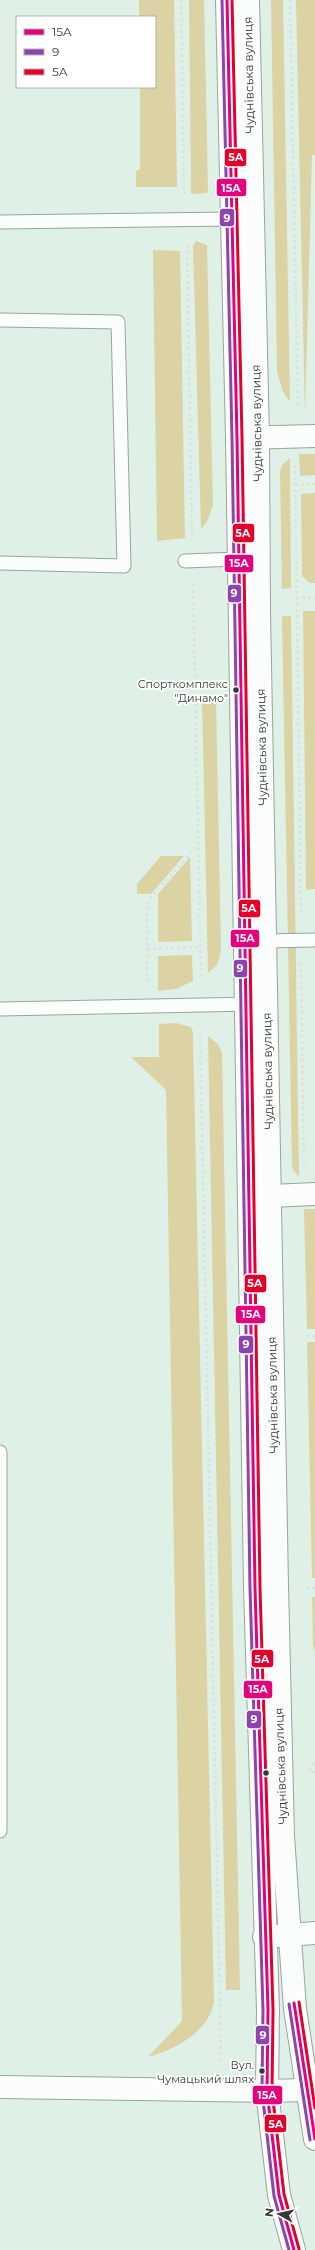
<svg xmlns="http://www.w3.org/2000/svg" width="315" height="2250" viewBox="0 0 315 2250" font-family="Montserrat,sans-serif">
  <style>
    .green { fill: #dbd3a4 }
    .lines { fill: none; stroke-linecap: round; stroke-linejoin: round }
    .lane-casing { stroke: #98a59d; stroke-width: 15 }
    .street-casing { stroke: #98a59d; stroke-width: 24 }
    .secondary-casing { stroke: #98a59d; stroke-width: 24 }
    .primary-casing { stroke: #98a59d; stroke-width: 24 }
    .path { stroke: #dce2de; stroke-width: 2.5; stroke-dasharray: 3 3; stroke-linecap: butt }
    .lane { stroke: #fafdfb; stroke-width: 13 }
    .street { stroke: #fafdfb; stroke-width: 22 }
    .secondary { stroke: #fafdfb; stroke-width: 22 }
    .primary { stroke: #fafdfb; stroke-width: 22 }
    .bus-1-casing { stroke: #fff; stroke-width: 6 }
    .bus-2-casing { stroke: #fff; stroke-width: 6 }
    .bus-3-casing { stroke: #fff; stroke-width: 6 }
    .bus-1 { stroke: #e5007d; stroke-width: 3 }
    .bus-2 { stroke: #8e44ad; stroke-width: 3 }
    .bus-3 { stroke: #e4002b; stroke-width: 3 }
    .bus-dot { fill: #2f3b34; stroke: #fff; stroke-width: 1.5 }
    .labels { text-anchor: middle; stroke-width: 3.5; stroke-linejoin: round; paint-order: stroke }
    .bus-label { font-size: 11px; fill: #2f3b34; stroke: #fff; text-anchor: end }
    .street-label { font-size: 12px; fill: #2f3b34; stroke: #fff }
    .line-badge { stroke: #fff; stroke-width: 1.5 }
    .badge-label { font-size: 11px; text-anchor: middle; font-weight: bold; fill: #fff }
  </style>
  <rect width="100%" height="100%" fill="#dff1e6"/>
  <path class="green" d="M139 0H174L177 187H136V171L140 169V87H155V17H139Z
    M189 0H204L208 189 207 193 191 194Z
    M271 0H283L290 402 283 392 277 371Z
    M296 0H315V155H312L305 416Z
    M196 241 207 245 213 505 208 520 201 529 193 246Z
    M153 250 180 251 185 538 157 541Z
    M299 454H315V475L300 476Z
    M290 458 291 588 282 589 280 472 283 464Z
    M315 493V583H310L302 576 301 494Z
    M303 611H315V889L306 890Z
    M282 616H291L299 1177 293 1170 292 1164Z
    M216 698 221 951 217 965 208 973 202 699Z
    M161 856H184L151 894H137V884Z
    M190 857 192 941 158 942V894Z
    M192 955 193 981 176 989 158 991V956Z
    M176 1023 191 1027 193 1032 214 2001C210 2031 175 2050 148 2057L182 2021 166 1090 131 1057H159V1024Z
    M208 1036 218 1044 222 1053 240 1990H226Z
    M304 1209H315V1329H307Z
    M307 1342H315V1578H312Z
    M312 1597H315V1653L313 1645Z"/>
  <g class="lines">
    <g class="lane-casing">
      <path id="lane" d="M0 222 231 219
        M0 320 118 322 124 566 0 563
        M185 561 238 559
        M265 941 315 940
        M0 1009 253 1004
        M0 1452V1831"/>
    </g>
    <g class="street-casing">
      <path id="street" d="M240 438 315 436
        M250 1197 315 1194
        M264 1937 315 1933"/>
    </g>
    <g class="secondary-casing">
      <path id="secondary" d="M0 2087 267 2091 306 2090"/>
    </g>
    <g class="primary-casing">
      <path id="primary" d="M227 0 237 438 255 1588 268 2010 267 2091 279 2195 294 2250
        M248 0 258 438 259 610 277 1585 283 1836 295 2009 315 2139"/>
    </g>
    <path class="path" d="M181 0 184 194
      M290 0 298 409
      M187 245 192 537
      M295 465 301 916
      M295 485 315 484
      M193 584 201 977
      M296 598H315
      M147 949 200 947
      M301 963 304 1166
      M147 982V906L152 896 198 845
      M200 1032 221 2063
      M300 1336H315
      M306 1588H315
      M315 1763 310 1770 315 1772"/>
    <use href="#lane" class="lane"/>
    <use href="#street" class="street"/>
    <use href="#secondary" class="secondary"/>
    <use href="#primary" class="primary"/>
    <g class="bus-1-casing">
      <path id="bus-1" d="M227 0 237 438 255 1588 268 2010 267 2091 279 2195 294 2250
        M294 2003 315 2139"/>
    </g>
    <g class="bus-2-casing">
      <path id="bus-2" d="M222 0 232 438 250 1588 263 2010 262 2091 274 2196 289 2250
        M289 2004 310 2140"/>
    </g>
    <g class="bus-3-casing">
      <path id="bus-3" d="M232 0 242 438 260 1588 273 2010 272 2091 284 2194 299 2249
        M299 2002 315 2108"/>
    </g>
    <use href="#bus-1" class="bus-1"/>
    <use href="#bus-2" class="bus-2"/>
    <use href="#bus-3" class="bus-3"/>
  </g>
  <g class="bus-dot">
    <circle cx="236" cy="690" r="3.5"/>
    <circle cx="266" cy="1773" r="3.5"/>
    <circle cx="262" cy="2071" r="3.5"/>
  </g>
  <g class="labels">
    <g class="bus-label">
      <text x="228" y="688">Спорткомплекс<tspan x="228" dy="14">"Динамо"</tspan></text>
      <text x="254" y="2069">Вул.<tspan x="254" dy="14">Чумацький шлях</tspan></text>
    </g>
    <g class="street-label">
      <text transform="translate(249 75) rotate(-91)" y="4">Чуднівська вулиця</text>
      <text transform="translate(257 423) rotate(-91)" y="4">Чуднівська вулиця</text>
      <text transform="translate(262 747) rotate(-91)" y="4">Чуднівська вулиця</text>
      <text transform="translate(268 1071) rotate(-91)" y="4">Чуднівська вулиця</text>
      <text transform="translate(273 1395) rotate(-91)" y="4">Чуднівська вулиця</text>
      <text transform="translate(281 1766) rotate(-92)" y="4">Чуднівська вулиця</text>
    </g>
  </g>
  <g class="line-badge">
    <rect x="224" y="148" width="23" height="19" rx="4" fill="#e4002b"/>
    <rect x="216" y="178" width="31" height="19" rx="4" fill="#e5007d"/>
    <rect x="219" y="208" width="16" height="19" rx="4" fill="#8e44ad"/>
    <rect x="232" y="523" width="23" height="20" rx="4" fill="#e4002b"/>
    <rect x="224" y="554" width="30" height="19" rx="4" fill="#e5007d"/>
    <rect x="227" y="584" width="15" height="19" rx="4" fill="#8e44ad"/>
    <rect x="238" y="899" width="23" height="19" rx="4" fill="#e4002b"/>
    <rect x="230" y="929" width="30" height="19" rx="4" fill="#e5007d"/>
    <rect x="233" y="959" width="15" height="19" rx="4" fill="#8e44ad"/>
    <rect x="244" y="1274" width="23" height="19" rx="4" fill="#e4002b"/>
    <rect x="235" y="1305" width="31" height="19" rx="4" fill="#e5007d"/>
    <rect x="238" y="1335" width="16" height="19" rx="4" fill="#8e44ad"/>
    <rect x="251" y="1649" width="23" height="19" rx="4" fill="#e4002b"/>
    <rect x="243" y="1680" width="30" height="19" rx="4" fill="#e5007d"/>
    <rect x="246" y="1710" width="16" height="19" rx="4" fill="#8e44ad"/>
    <rect x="255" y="2025" width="15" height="20" rx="4" fill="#8e44ad"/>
    <rect x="252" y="2085" width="31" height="20" rx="4" fill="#e5007d"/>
    <rect x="264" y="2114" width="23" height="19" rx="4" fill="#e4002b"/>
  </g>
  <g class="badge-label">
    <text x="236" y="161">5А</text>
    <text x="231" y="192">15A</text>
    <text x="227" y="222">9</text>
    <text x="243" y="537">5А</text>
    <text x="239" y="567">15A</text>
    <text x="234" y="597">9</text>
    <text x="249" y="912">5А</text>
    <text x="245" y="942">15A</text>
    <text x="240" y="972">9</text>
    <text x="255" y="1287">5А</text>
    <text x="251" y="1318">15A</text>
    <text x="246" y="1348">9</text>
    <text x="262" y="1663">5А</text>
    <text x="258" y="1693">15A</text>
    <text x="254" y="1723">9</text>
    <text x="263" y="2039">9</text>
    <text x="267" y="2099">15A</text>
    <text x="276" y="2128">5А</text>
  </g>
  <rect x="16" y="16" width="140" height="72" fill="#ffffff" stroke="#acb1ae"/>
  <rect x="24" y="29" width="20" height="6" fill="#e5007d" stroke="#acb1ae"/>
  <text x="52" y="36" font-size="12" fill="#2f3b34">15A</text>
  <rect x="24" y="49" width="20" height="6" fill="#8e44ad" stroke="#acb1ae"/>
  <text x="52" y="56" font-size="12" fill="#2f3b34">9</text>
  <rect x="24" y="69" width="20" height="6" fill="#e4002b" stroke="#acb1ae"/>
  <text x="52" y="76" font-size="12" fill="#2f3b34">5А</text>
  <g transform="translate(279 2214) rotate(278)" stroke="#ffffff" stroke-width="3" paint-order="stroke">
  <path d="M0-3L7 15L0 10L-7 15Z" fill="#2f3b34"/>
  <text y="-6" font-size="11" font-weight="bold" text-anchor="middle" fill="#2f3b34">N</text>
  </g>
</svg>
